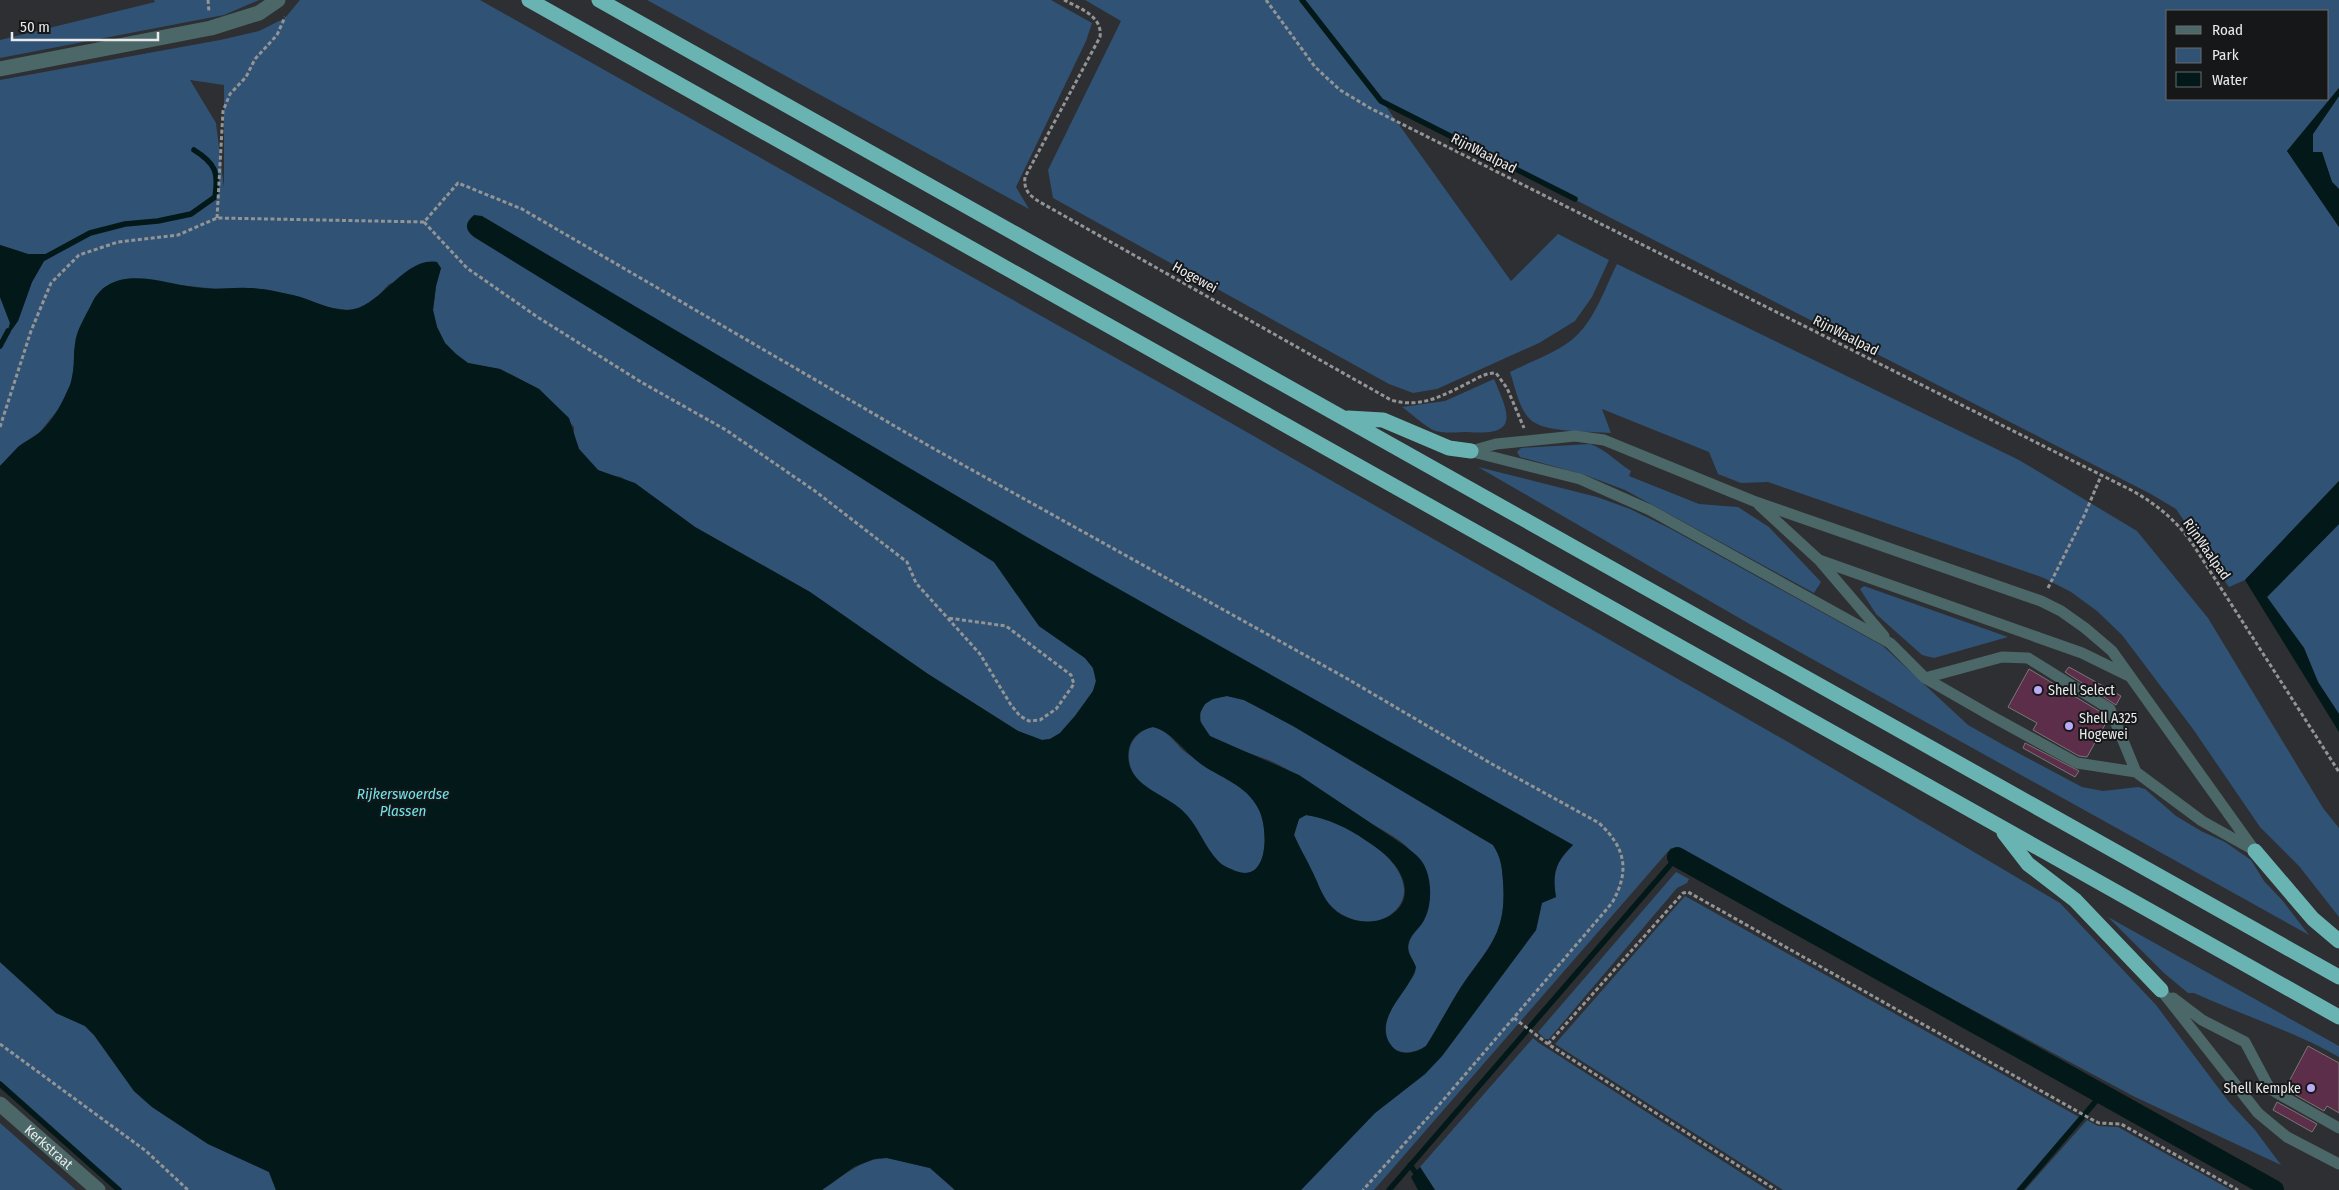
<svg xmlns="http://www.w3.org/2000/svg" width="2339" height="1190" viewBox="0 0 2339 1190" font-family="'Fira Sans Condensed',sans-serif">
  <style>
    .green { fill: #305275; fill-rule: evenodd }
    .water { fill: #021819; fill-rule: evenodd }
    .lines { fill: none; stroke-linecap: round; stroke-linejoin: round }
    .stream { stroke: #021819; stroke-width: 5.5 }
    .canal { stroke: #021819; stroke-width: 20 }
    .building { fill: #5c2e49; stroke: #797677 }
    .path { stroke: #929495; stroke-width: 3; stroke-dasharray: 4 2.5; stroke-linecap: butt }
    .lane { stroke: #4b6767; stroke-width: 11 }
    .street { stroke: #4b6767; stroke-width: 15 }
    .highway { stroke: #69b4b3; stroke-width: 15 }
    .poi-dot { fill: #bbaaf6; stroke: #161718; stroke-width: 2 }
    .labels { text-anchor: middle; stroke-width: 4; stroke-linejoin: round; paint-order: stroke }
    .street-label { font-size: 14px; fill: #e9eaeb; stroke: #161718 }
    .poi-label { font-size: 14px; fill: #e9eaeb; stroke: #161718; text-anchor: start }
    .water-label { font-size: 15px; font-style: italic; fill: #70e3e9; stroke: #161718 }
  </style>
  <rect width="100%" height="100%" fill="#2d2f32"/>
  <path class="green" d="M154 0H259L224 15 0 58V40L155 2Z
    M300 0H480L1196 403 1788 742 2060 903 2156 1005 2229 1102 2255 1130 2281 1165 2135 1097 1671 848 1374 1190H1301L1375 1113 1425 1074 1442 1056 1536 930 1542 902 1556 897C1551 869 1556 864 1573 845L1207 641 820 417 468 232 711 383 994 562 1039 626 1085 658 1093 668 1096 681 1093 691 1075 716 1060 733 1050 739 1042 740 1018 731 928 674 810 592 695 527 658 500 621 477 609 475 598 470 579 449 574 437V427L539 389 500 369 468 363 456 354 445 343 437 327 433 310 436 286 441 268 389 284 378 296 362 308 347 310 327 307 299 297 270 290 248 288 217 289 179 285 115 282 103 288 95 297 89 310 74 350V365L71 383 60 407 40 432 19 446 0 466V297L10 323 6 336 18 321 32 282 48 254H28L0 245V80L220 40 259 31 285 18ZM190 80 224 85V188L216 123Z
    M647 0H1051L1092 23 1086 41 1016 187 1029 209Z
    M1085 0H2339V88L2287 151 2339 227V481L2245 580 2229 587 2176 509 2149 493 1382 101 1511 281 1558 234 1609 260 1592 297 1575 321 1539 343 1437 389 1413 393 1389 384 1053 198 1048 170 1121 21ZM2168 11H2328V99H2168Z
    M2339 96V189L2332 182 2322 152 2313 153V134Z
    M1617 264 2019 460 2137 531 2208 618 2323 808 2339 828V917L2299 866 2260 827 2193 729 2122 635 2097 611 2071 592 2044 578 1768 482 1741 483 1718 474 1709 452 1602 409 1611 433C1590 431 1548 433 1532 421 1519 411 1515 386 1510 372 1529 362 1559 352 1575 337 1595 319 1605 288 1617 264Z
    M1494 379C1510 416 1519 436 1468 432 1458 432 1442 434 1433 430 1422 424 1412 414 1402 407L1445 401Z
    M1590 444C1607 450 1616 462 1631 471L1629 476 1699 504 1738 507 1769 527 1821 582 1814 593 1625 490 1585 475 1520 457 1517 452 1521 448Z
    M1478 467 1597 497 1630 509 1671 529 1883 646 1968 725 2007 747 2082 787 2103 791 2138 787 2145 789 2176 816 2201 831 2225 842 2251 860 2264 881 2282 900 2309 935 1753 626Z
    M2339 524V714L2318 682 2304 648 2267 597Z
    M1864 586 2008 637 1934 658 1922 655 1876 614 1860 589Z
    M1227 696 1244 700 1293 726 1493 845C1501 857 1502 867 1503 881 1507 934 1489 946 1461 987 1449 1006 1438 1027 1426 1046 1409 1057 1386 1055 1386 1029 1386 1014 1398 998 1406 985 1409 982 1413 977 1415 973 1418 962 1406 955 1409 944 1412 929 1427 921 1429 904 1432 877 1424 867 1407 847 1396 836 1379 829 1366 820 1335 800 1306 778 1273 762 1256 754 1222 747 1210 736 1198 726 1196 706 1212 699 1217 697 1223 697 1227 696Z
    M1153 727C1169 730 1175 745 1188 754 1212 769 1246 783 1259 809 1268 827 1270 884 1236 871 1230 868 1224 867 1219 862 1205 848 1199 831 1185 817 1180 812 1175 805 1169 801 1159 794 1146 790 1138 780 1121 760 1128 733 1153 727Z
    M1306 815C1338 819 1402 852 1404 889 1405 901 1397 911 1387 917 1369 928 1342 919 1329 904 1321 894 1317 880 1311 869 1306 858 1299 847 1294 835L1299 818Z
    M1676 872 1689 879 1687 883 1677 888 1549 1039H1545L1538 1032Z
    M1685 896 2079 1117 2016 1190H1783L1555 1044Z
    M2108 917 2339 1046V1057C2293 1031 2242 1015 2194 993H2188L2164 973Z
    M0 962 56 1013 85 1026 94 1035 134 1091 152 1107 208 1144 269 1172 276 1190H116L0 1087Z
    M1533 1038 1539 1043 1768 1190H1435L1420 1167Z
    M2087 1120 2098 1126 2118 1127 2231 1190H2025Z
    M0 1123 76 1190H0Z
    M887 1158 930 1168 955 1190H822C844 1176 860 1159 887 1158Z"/>
  <path class="water" d="M2339 88V96L2313 134V152H2322L2332 182 2339 189V227L2287 151Z
    M474 215 482 216 1023 535 1573 845C1556 861 1552 873 1556 897L1542 903 1536 930 1442 1056 1425 1074 1375 1113 1301 1190H955L930 1168 887 1158 874 1159 854 1167 822 1190H276L269 1172 208 1144 152 1107 134 1091 94 1035 85 1026 56 1013 0 962V466C6 460 12 453 18 447 25 441 34 438 40 432 54 420 63 401 70 385 75 371 73 357 75 344 76 331 85 317 91 305 113 259 166 286 203 288 218 290 233 287 248 288 263 288 278 292 293 295 311 299 328 310 347 310 379 310 404 256 437 262L441 268 436 286 433 310 437 327 445 343 456 354 468 363 500 369 539 389 569 418 579 449 598 470 635 483 695 527 810 592 928 674 1018 731 1042 740 1050 739 1060 733 1075 716 1093 691 1096 681 1093 668 1085 658 1039 626 994 562 711 383 474 237C464 229 465 223 474 215ZM1227 696 1244 700 1293 726 1493 845C1501 857 1502 867 1503 881 1507 934 1489 946 1461 987 1449 1006 1438 1027 1426 1046 1420 1050 1415 1052 1408 1053 1401 1053 1395 1051 1391 1045 1371 1019 1411 991 1416 967 1413 959 1407 954 1408 945 1410 935 1418 930 1423 922 1433 906 1433 874 1420 859 1416 854 1410 850 1405 846L1299 775 1210 736 1200 721V713L1205 704 1213 699ZM1153 727C1171 731 1183 750 1197 761 1218 778 1246 783 1259 810 1268 828 1270 884 1235 871 1229 868 1223 866 1219 862 1204 847 1198 824 1182 810 1162 792 1122 784 1129 748 1132 736 1142 729 1153 727ZM1306 815C1327 818 1348 828 1365 840 1377 848 1389 856 1397 868 1428 915 1360 941 1329 904 1321 894 1317 880 1311 869 1306 858 1299 847 1294 835L1299 819Z
    M0 245 28 254H48L32 282 18 321 6 338 10 323 0 297Z
    M2339 481V524L2267 597 2304 648 2318 682 2339 714V732L2245 580Z
    M1420 1167 1435 1190H1418L1411 1177Z"/>
  <g class="lines">
    <path class="stream" d="M1302 0 1381 101 1575 199
      M44 258 90 233 125 224 158 221 191 214 215 197C219 172 215 163 194 150
      M0 346 8 331
      M0 1084 119 1190
      M1410 1165 1428 1190
      M1389 1190 1677 857
      M2020 1190 2102 1094"/>
    <path class="canal" d="M1677 857 2274 1190"/>
  </g>
  <path class="building" d="M2069 667 2121 696 2116 705 2065 672Z
    M2029 669 2104 714 2107 721 2087 757 2079 756 2033 730 2037 723 2008 707Z
    M2025 743 2079 771 2075 777 2023 748Z
    M2308 1046 2339 1063V1113L2327 1106 2324 1111 2285 1089Z
    M2277 1102 2317 1124 2312 1132 2273 1110Z"/>
  <g class="lines">
    <path class="path" d="M208 0 209 12
      M1064 0C1079 8 1103 16 1100 37L1025 177C1023 193 1033 198 1045 205L1391 400C1421 409 1444 395 1470 382 1479 377 1486 373 1496 373L1507 388 1524 428
      M1266 0 1315 67 1340 90 1370 108 2131 490C2156 504 2175 519 2192 543L2339 772
      M217 218 223 111 230 94 246 77 255 59 277 35 285 17
      M424 222 467 268 539 318 641 382 726 430 815 491 907 562 916 583 980 654 1011 705 1020 716 1029 721 1040 720 1056 709 1074 684 1071 675 1006 626 948 618
      M0 427 31 331 51 283 79 255 118 242 178 235 217 218 424 222 458 183 522 209 929 446 1346 678 1492 764 1599 823C1626 848 1630 871 1612 903L1439 1105 1363 1190
      M2048 588 2084 516 2101 476
      M1514 1018 1548 1044 1776 1190
      M0 1044 146 1151 188 1190
      M1548 1044 1683 893 1688 892 2091 1119 2099 1123 2121 1124 2238 1190"/>
    <path class="lane" d="M1471 451 1496 444 1575 436 1604 440 1756 502 2041 601 2061 611 2085 628 2112 651 2255 851
      M1473 452 1580 479 1650 510 1890 643 1925 678 1993 717 2077 763 2136 772 2202 821 2252 849
      M1759 505 1819 560 1884 636
      M1819 560 2082 653 2129 676
      M1925 678 2002 657 2028 658 2110 709 2136 772
      M2161 990 2258 1113 2287 1137 2339 1164
      M2173 998 2202 1020 2245 1042 2270 1089 2339 1128"/>
    <g class="street">
      <path d="M0 69 211 28 259 13 278 0"/>
      <path id="s1" d="M0 1104 98 1190"/>
    </g>
    <path class="highway" d="M529 0 2339 1017
      M599 0 2339 977
      M1348 418 1383 420 1449 448 1471 451
      M2004 833 2028 864 2075 900 2161 990
      M2255 851 2313 919 2339 941"/>
  </g>
  <g class="poi-dot">
    <circle cx="2038" cy="690" r="5"/>
    <circle cx="2069" cy="726" r="5"/>
    <circle cx="2311" cy="1088" r="5"/>
  </g>
  <g class="labels">
    <g class="street-label">
      <text transform="translate(1484 153) rotate(27)" y="5">RijnWaalpad</text>
      <text transform="translate(1195 277) rotate(29)" y="5">Hogewei</text>
      <text transform="translate(1846 335) rotate(27)" y="5">RijnWaalpad</text>
      <text transform="translate(2207 549) rotate(55)" y="5">RijnWaalpad</text>
      <text dy="5" stroke="none"><textPath href="#s1" startOffset="65">Kerkstraat</textPath></text>
    </g>
    <g class="poi-label">
      <text x="2048" y="695">Shell Select</text>
      <text x="2079" y="723">Shell A325<tspan x="2079" dy="16">Hogewei</tspan></text>
      <text x="2301" y="1093" text-anchor="end">Shell Kempke</text>
    </g>
    <g class="water-label">
      <text x="403" y="799">Rijkerswoerdse<tspan x="403" dy="17">Plassen</tspan></text>
    </g>
  </g>
  <rect x="2166" y="10" width="162" height="90" fill="#161718" stroke="#6a6b6c"/>
  <rect x="2176" y="26" width="25" height="8" fill="#4b6767" stroke="#6a6b6c"/>
  <text x="2212" y="35" font-size="15" fill="#e9eaeb">Road</text>
  <rect x="2176" y="48" width="25" height="15" fill="#305275" stroke="#6a6b6c"/>
  <text x="2212" y="60" font-size="15" fill="#e9eaeb">Park</text>
  <rect x="2176" y="72" width="25" height="15" fill="#021819" stroke="#6a6b6c"/>
  <text x="2212" y="85" font-size="15" fill="#e9eaeb">Water</text>
  <path d="M12 32v8h146v-8" fill="none" stroke="#e9eaeb" stroke-width="2.5"/>
  <text x="20" y="32" font-size="15" fill="#e9eaeb" stroke="#161718" stroke-width="4" paint-order="stroke">50 m</text>
</svg>
